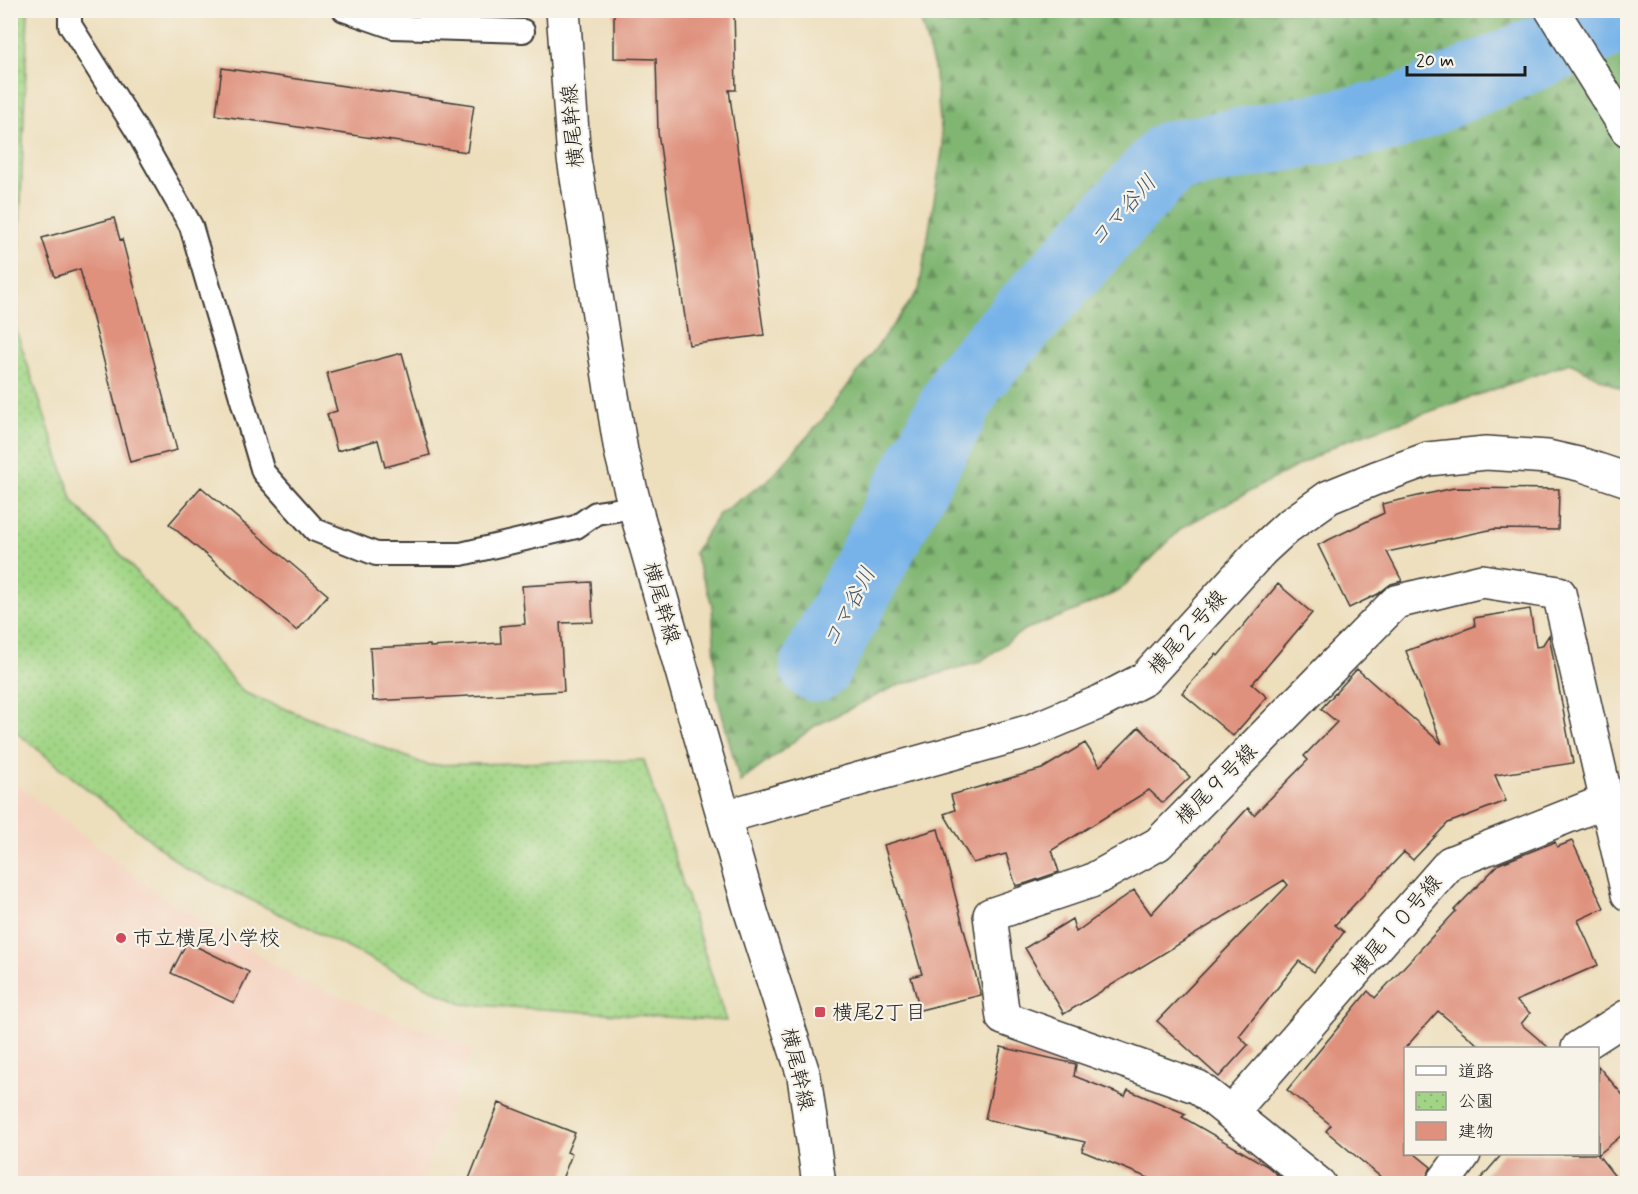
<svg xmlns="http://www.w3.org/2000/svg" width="1638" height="1194" viewBox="0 0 1638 1194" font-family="Mynerve,'Klee One',sans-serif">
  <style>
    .built { fill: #f5d3c1 }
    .forest { fill: url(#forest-firs); stroke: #4e6947; stroke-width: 1.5 }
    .park { fill: url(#park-dots); stroke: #5e7850; stroke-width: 1.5 }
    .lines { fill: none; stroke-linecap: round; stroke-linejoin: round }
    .river { stroke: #77b3e9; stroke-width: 72 }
    .building { fill: #df917d }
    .service-casing { stroke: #3b3934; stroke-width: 26 }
    .minor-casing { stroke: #3b3934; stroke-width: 36 }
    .tertiary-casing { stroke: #3b3934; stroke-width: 36 }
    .motorway-casing { stroke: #3b3934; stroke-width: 36 }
    .service { stroke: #fff; stroke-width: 22 }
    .minor { stroke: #fff; stroke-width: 33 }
    .tertiary { stroke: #fff; stroke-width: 33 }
    .motorway { stroke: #fff; stroke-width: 33 }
    .poi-dot { fill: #d1495b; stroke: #f7f3e8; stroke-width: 2 }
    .labels { text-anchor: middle; stroke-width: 4.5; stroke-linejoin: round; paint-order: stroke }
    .street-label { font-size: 21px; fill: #1c1c1c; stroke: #f7f3e8 }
    .poi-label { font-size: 21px; fill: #1c1c1c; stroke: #f7f3e8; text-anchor: start }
    .water-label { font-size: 22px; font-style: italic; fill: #40586e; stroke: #f7f3e8 }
  </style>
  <defs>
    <pattern id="forest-firs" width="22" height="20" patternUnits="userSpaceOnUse" patternTransform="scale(1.5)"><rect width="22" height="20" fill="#80b672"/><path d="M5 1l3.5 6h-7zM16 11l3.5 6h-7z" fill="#68935d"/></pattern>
    <pattern id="park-dots" width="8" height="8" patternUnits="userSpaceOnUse" patternTransform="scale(1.5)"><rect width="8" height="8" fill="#a1d585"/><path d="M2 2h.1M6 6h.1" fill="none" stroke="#8ab672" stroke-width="1.8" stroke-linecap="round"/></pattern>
  </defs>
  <rect width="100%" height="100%" fill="#f7f3e8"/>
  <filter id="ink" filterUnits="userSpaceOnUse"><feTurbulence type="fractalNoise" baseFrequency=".0167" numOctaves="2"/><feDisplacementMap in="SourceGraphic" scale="12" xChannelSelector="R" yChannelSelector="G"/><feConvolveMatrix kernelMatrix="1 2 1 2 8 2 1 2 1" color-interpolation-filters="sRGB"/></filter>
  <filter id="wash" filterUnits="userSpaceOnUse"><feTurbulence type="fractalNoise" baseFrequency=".008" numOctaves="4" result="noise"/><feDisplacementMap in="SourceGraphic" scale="24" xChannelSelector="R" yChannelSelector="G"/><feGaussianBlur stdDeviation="1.35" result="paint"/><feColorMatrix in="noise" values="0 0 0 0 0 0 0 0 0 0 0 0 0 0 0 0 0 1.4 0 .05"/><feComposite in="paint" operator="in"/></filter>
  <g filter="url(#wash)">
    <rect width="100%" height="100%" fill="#eddebc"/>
    <path class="built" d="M10 779 160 895 303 982 473 1049 421 1183H11Z"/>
    <path class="forest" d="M918 11H1627V392L1570 363 1342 442 1183 527 1119 591 1067 614 1024 630 980 662 896 686 815 726 740 782 717 696 712 604 694 553 718 515 768 480 823 419 919 290 943 146 934 67Z"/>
    <path class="park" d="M10 11H28L16 330 73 501 243 692 427 765 644 760 726 1021 462 1004 184 867 11 728Z"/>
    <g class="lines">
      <path class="river" d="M816 666 970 377 1170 157 1393 115 1628 14"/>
    </g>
    <g id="blocks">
      <path class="building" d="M614 10H734L736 90H729L764 335 689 345 658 132 656 59 614 58Z
        M222 68 474 105 467 152 216 115Z
        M114 218 120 240 122 239 177 450 130 462 80 269 55 277 42 238Z
        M402 353 430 455 385 467 378 440 337 451 327 414 337 411 327 373Z
        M201 487 328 595 297 631 169 524Z
        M1454 488 1559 489 1558 530 1494 529 1387 552 1402 581 1391 584 1378 594 1349 608 1318 545 1384 513 1382 504Z
        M591 582 593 622 560 623 564 691 373 701 370 648 430 645V647L501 643 500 626 525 624 522 586Z
        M1278 584 1312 613 1252 684 1267 697 1233 736 1182 693 1216 654 1218 656Z
        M1530 609 1536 647 1542 646 1549 635 1573 763 1495 775 1506 801 1448 823 1413 860 1404 852 1335 925 1344 932 1314 972 1299 961 1239 1036 1248 1045 1219 1077 1157 1021 1288 885 1284 880 1064 1014 1025 948 1072 919 1076 932 1134 890 1151 914 1248 808 1254 815 1308 760 1304 756 1337 722 1321 709 1357 669 1442 744 1406 651 1475 626 1474 618Z
        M1139 727 1190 777 1163 803 1149 790 1052 850 1059 872 1027 883 1016 886 1006 854 973 863 944 814 955 810 951 795 1042 769 1085 743 1100 766Z
        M938 829 981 995 920 1010 911 977 922 974 884 845Z
        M1572 841 1604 908 1578 920 1598 965 1516 1001 1530 1013 1521 1024 1549 1048H1482L1438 1011 1406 1047V1154H1415L1431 1167 1424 1184H1389L1326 1131 1331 1125 1287 1090 1368 991 1375 998 1456 911 1454 910 1499 864 1555 842 1557 847Z
        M187 942 249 972 234 1003 171 973Z
        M1001 1047 1076 1064 1074 1076 1125 1096 1128 1090 1186 1114 1182 1117 1267 1166 1288 1184H1163L1082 1151 1085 1142 985 1119Z
        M1598 1066 1628 1101V1130L1598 1155 1621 1184H1476L1502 1154H1598Z
        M499 1103 575 1133 567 1152 572 1154 560 1184H467Z"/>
    </g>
  </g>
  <g filter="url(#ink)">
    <use href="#blocks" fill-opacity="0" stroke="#3b3934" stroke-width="1.5"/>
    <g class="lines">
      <g class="service-casing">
        <path id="service" d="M70 10V25L137 131 191 226 263 472 315 530 376 554H461L576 527 596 513 635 507
          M344 10 393 27 523 31"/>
      </g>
      <g class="minor-casing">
        <path id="minor" d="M1578 1048 1628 1016
          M1231 1113 1450 863 1606 801
          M1319 1184 1198 1087 1003 1018 990 915 1091 881 1158 844 1396 602 1482 581 1559 593 1628 894
          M1442 1184 1464 1154"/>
      </g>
      <g class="tertiary-casing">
        <path id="tertiary" d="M563 10 574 159 621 451 635 507 751 912 804 1076 819 1184
          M724 817 1031 731 1100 702 1144 679 1261 551 1287 527 1329 497 1376 478 1428 459 1486 453 1548 457 1583 465 1628 480"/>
      </g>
      <g class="motorway-casing">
        <path id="motorway" d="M1552 10 1628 131"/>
      </g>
      <use href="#service" class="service"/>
      <use href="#minor" class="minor"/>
      <use href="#tertiary" class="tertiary"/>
      <use href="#motorway" class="motorway"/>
    </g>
  </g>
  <g class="poi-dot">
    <circle cx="121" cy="938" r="6"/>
    <rect x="814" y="1006" width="12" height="12" rx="3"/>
  </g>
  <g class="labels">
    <g class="street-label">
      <text transform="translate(572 126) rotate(-95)" y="7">横尾幹線</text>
      <text transform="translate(662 603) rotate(74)" y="7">横尾幹線</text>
      <text transform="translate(1187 632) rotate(-48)" y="7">横尾２号線</text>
      <text transform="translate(1216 784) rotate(-45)" y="7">横尾９号線</text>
      <text transform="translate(1396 925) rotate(-49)" y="7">横尾１０号線</text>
      <text transform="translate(798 1069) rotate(77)" y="7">横尾幹線</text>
    </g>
    <g class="poi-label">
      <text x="133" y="945">市立横尾小学校</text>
      <text x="832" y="1019">横尾2丁目</text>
    </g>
    <g class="water-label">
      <text transform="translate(1122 210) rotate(-48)" y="8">コマ谷川</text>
      <text transform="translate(848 607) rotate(-62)" y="8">コマ谷川</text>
    </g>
  </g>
  <rect width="1638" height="1194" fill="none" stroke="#f7f3e8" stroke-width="36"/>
  <rect x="1404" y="1047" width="195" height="108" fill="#f7f3e8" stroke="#9f9d96" stroke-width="1.5"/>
  <rect x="1416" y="1066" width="30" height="9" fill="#ffffff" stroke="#9f9d96" stroke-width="1.5"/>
  <text x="1458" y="1077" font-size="18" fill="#1c1c1c">道路</text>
  <rect x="1416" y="1092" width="30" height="18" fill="url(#park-dots)" stroke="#9f9d96" stroke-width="1.5"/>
  <text x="1458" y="1107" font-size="18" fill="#1c1c1c">公園</text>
  <rect x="1416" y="1122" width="30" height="18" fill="#df917d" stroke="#9f9d96" stroke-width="1.5"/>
  <text x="1458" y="1137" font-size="18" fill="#1c1c1c">建物</text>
  <path d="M1407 66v9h118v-9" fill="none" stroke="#1c1c1c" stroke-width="3"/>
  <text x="1416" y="66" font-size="18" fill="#1c1c1c" stroke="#f7f3e8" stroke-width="4.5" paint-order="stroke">20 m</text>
</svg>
